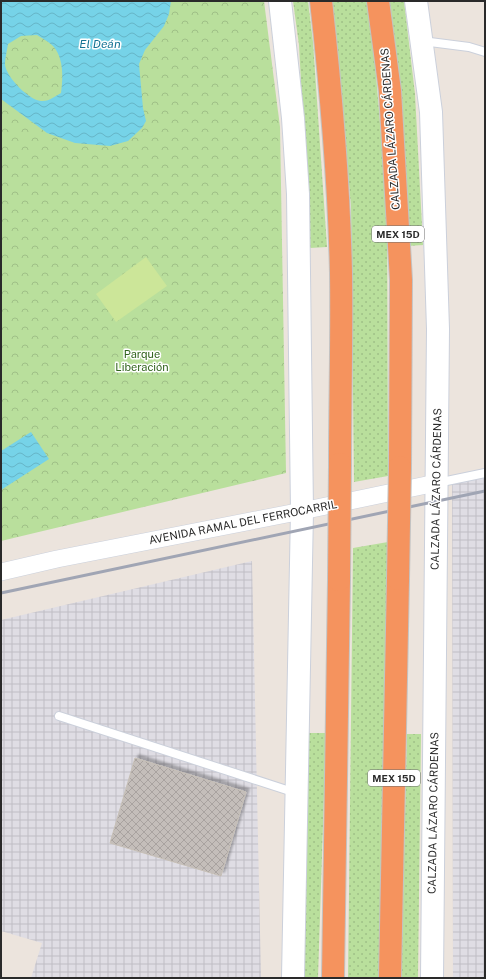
<svg xmlns="http://www.w3.org/2000/svg" width="486" height="979" viewBox="0 0 486 979" font-family="'Public Sans',sans-serif">
  <style>
    .industrial { fill: url(#industrial-grid) }
    .forest { fill: url(#forest-crowns) }
    .park { fill: url(#park-dots) }
    .pitch { fill: #cce699 }
    .water { fill: url(#water-waves); fill-rule: evenodd }
    .building { fill: url(#building-cross-hatch); stroke: #c7c0b7; filter: url(#shadow) }
    .lines { fill: none; stroke-linecap: round; stroke-linejoin: round }
    .lane-casing { stroke: #cbd0db; stroke-width: 10 }
    .street-casing { stroke: #cbd0db; stroke-width: 18 }
    .secondary-casing { stroke: #cbd0db; stroke-width: 24 }
    .highway-casing { stroke: #c3c3c3; stroke-width: 24 }
    .lane { stroke: #fff; stroke-width: 8 }
    .street { stroke: #fff; stroke-width: 17 }
    .secondary { stroke: #fff; stroke-width: 22 }
    .highway { stroke: #f5935e; stroke-width: 22 }
    .rail { stroke: #a0a5b4; stroke-width: 3 }
    .highway-bridge-casing { stroke: #c3c3c3; stroke-width: 24; stroke-linecap: butt }
    .highway-bridge { stroke: #f5935e; stroke-width: 22 }
    .labels { text-anchor: middle; stroke-width: 3; stroke-linejoin: round; paint-order: stroke }
    .shield { fill: #fff; stroke: #6a6a6a; stroke-width: 1 }
    .shield-label { font-size: 10px; font-weight: bold; fill: #2a2a2a }
    .street-label { font-size: 11px; fill: #2a2a2a; stroke: #fff }
    .park-label { font-size: 11px; fill: #32641e; stroke: #fff }
    .water-label { font-size: 12px; font-style: italic; fill: #157394; stroke: #fff }
  </style>
  <defs>
    <pattern id="industrial-grid" width="8" height="8" patternUnits="userSpaceOnUse"><rect width="8" height="8" fill="#dfdde4"/><path d="M0 4h8M4 0v8" fill="none" stroke="#c0bec4"/></pattern>
    <pattern id="forest-crowns" width="20" height="18" patternUnits="userSpaceOnUse"><rect width="20" height="18" fill="#b9df9c"/><path d="M2 6a3 3 0 1 1 6 0M12 15a3 3 0 1 1 6 0" fill="none" stroke="#9fc087"/></pattern>
    <pattern id="park-dots" width="8" height="8" patternUnits="userSpaceOnUse"><rect width="8" height="8" fill="#b9df9c"/><path d="M2 2h.1M6 6h.1" fill="none" stroke="#9fc087" stroke-width="1.8" stroke-linecap="round"/></pattern>
    <pattern id="water-waves" width="16" height="10" patternUnits="userSpaceOnUse"><rect width="16" height="10" fill="#76d3e8"/><path d="M0 5q4-4 8 0t8 0" fill="none" stroke="#66b5c7"/></pattern>
    <pattern id="building-cross-hatch" width="8" height="8" patternUnits="userSpaceOnUse"><rect width="8" height="8" fill="#c4beba"/><path d="M0 0l8 8M0 8l8-8" fill="none" stroke="#a9a3a0"/></pattern>
    <filter id="shadow"><feDropShadow dx="3.5" dy="-3.5" stdDeviation="1" flood-color="#0004"/></filter>
  </defs>
  <rect width="100%" height="100%" fill="#ece4dd"/>
  <path class="industrial" d="M485 473V978H453L452 481Z
    M252 561 261 978H31L42 943 1 931V620Z"/>
  <path class="forest" d="M1 1H264L280 127 286 473 1 541Z"/>
  <path class="park" d="M293 1H308L313 42 327 247 310 248 299 45Z
    M331 1H367L373 41 387 204 388 476 354 482 351 206 336 45Z
    M386 1H404L415 94 423 245 408 246Z
    M388 542 382 978H348L353 548Z
    M308 733H326L318 978H301Z
    M407 734H421L418 978H401Z"/>
  <path class="pitch" d="M146 257 167 286 116 322 96 294Z"/>
  <path class="water" d="M1 1H171L169 14 164 26 145 50 139 64 143 108 146 121 142 128 128 141 110 146 75 143 47 133 1 99ZM37 35C42 38 49 42 53 46 64 58 63 78 61 93 55 96 49 102 41 101 29 100 7 78 5 65 5 59 7 50 8 44L21 36Z
    M31 432 49 459 1 490V451Z"/>
  <path class="building" d="M135 758 246 792 221 876 110 843Z"/>
  <g class="lines">
    <g class="lane-casing">
      <path id="lane" d="M422 41 469 47 485 52
        M437 483 485 473
        M59 716 296 793"/>
    </g>
    <g class="street-casing">
      <path id="street" d="M1 572 57 559 302 511 436 483"/>
    </g>
    <g class="secondary-casing">
      <path id="secondary" d="M280 1 293 118 298 194 302 511 293 978
        M416 1 431 112 438 329 432 978"/>
    </g>
    <g class="highway-casing">
      <path id="highway" d="M321 1C331 91 339 182 341 273 342 337 340 401 340 464
        M378 1 390 91 401 280 400 467
        M333 978 339 580
        M390 978 398 579"/>
    </g>
    <use href="#lane" class="lane"/>
    <use href="#street" class="street"/>
    <use href="#secondary" class="secondary"/>
    <use href="#highway" class="highway"/>
    <path class="rail" d="M1 593 485 491"/>
    <g class="highway-bridge-casing">
      <path id="highway-bridge" d="M398 579 400 467
        M339 580 340 464"/>
    </g>
    <use href="#highway-bridge" class="highway-bridge"/>
  </g>
  <g class="labels">
    <g class="shield">
      <rect x="372" y="226" width="52" height="16" rx="3"/>
      <rect x="368" y="770" width="52" height="16" rx="3"/>
    </g>
    <g class="shield-label">
      <text x="398" y="238">MEX 15D</text>
      <text x="394" y="782">MEX 15D</text>
    </g>
    <g class="street-label">
      <text transform="translate(390 129) rotate(-94)" y="4">CALZADA LÁZARO CÁRDENAS</text>
      <text transform="translate(436 489) rotate(-89)" y="4">CALZADA LÁZARO CÁRDENAS</text>
      <text transform="translate(243 522) rotate(-11)" y="4">AVENIDA RAMAL DEL FERROCARRIL</text>
      <text transform="translate(433 813) rotate(-89)" y="4">CALZADA LÁZARO CÁRDENAS</text>
    </g>
    <g class="park-label">
      <text x="142" y="358">Parque<tspan x="142" dy="13">Liberación</tspan></text>
    </g>
    <g class="water-label">
      <text x="100" y="48">El Deán</text>
    </g>
  </g>
  <rect width="486" height="979" fill="none" stroke="#2a2a2a" stroke-width="4"/>
</svg>
